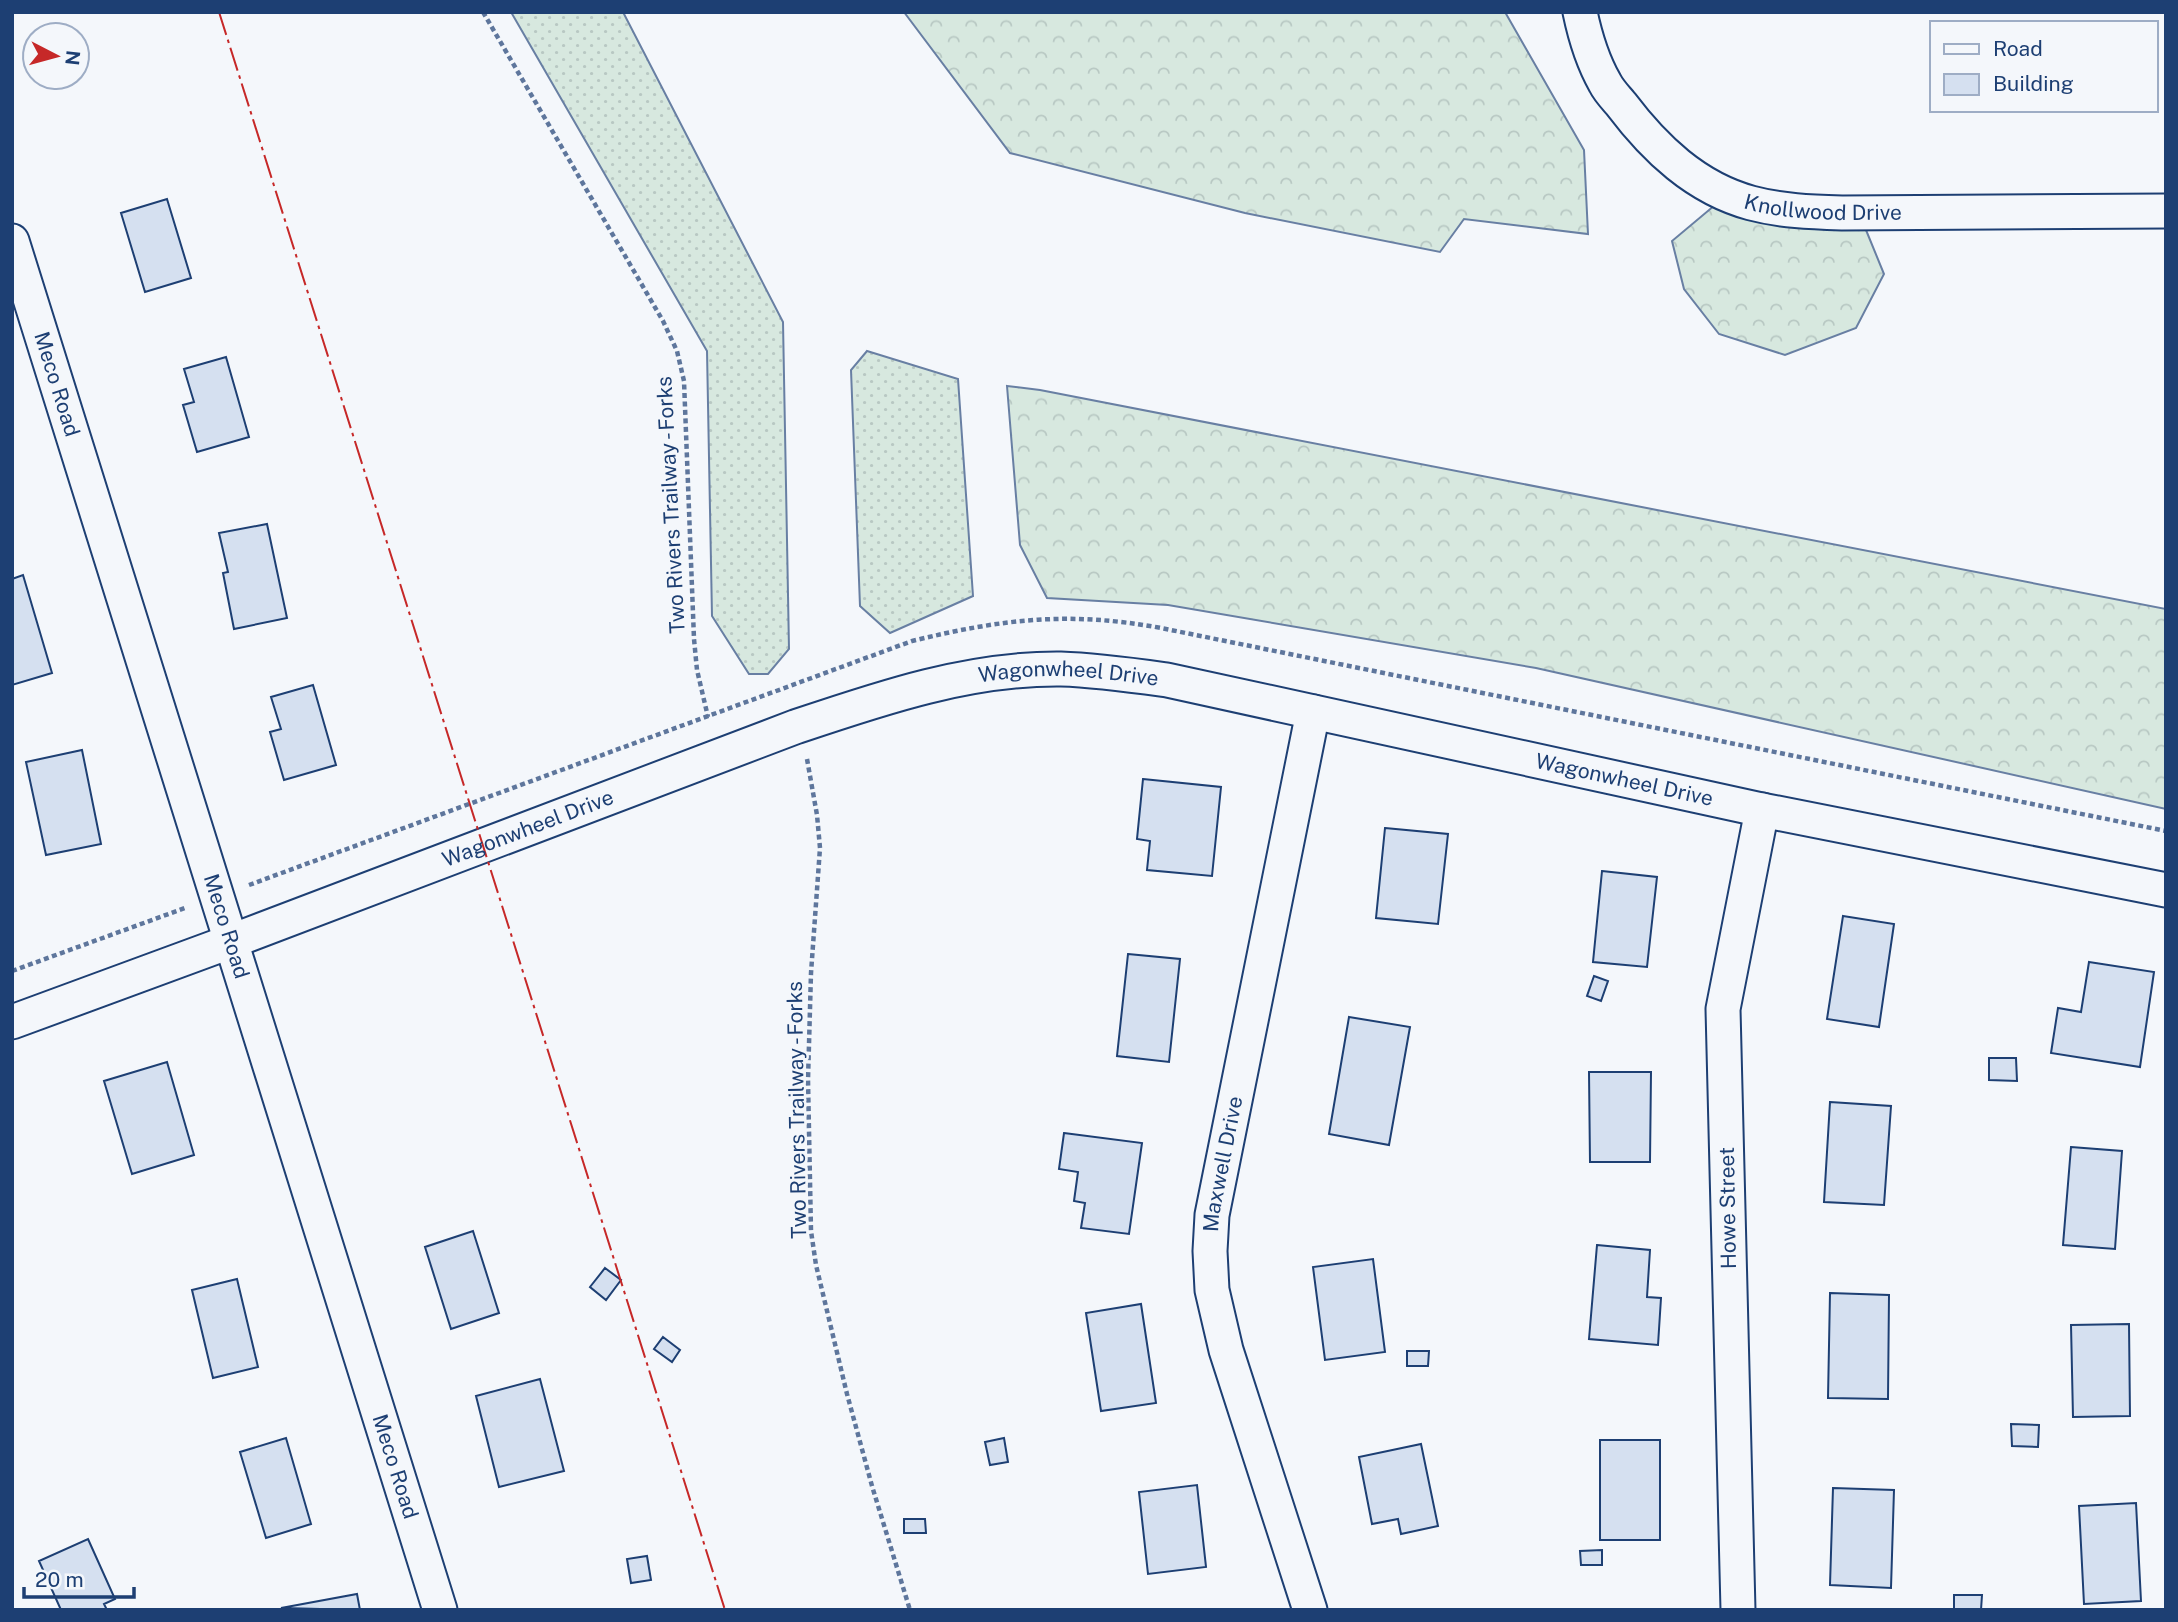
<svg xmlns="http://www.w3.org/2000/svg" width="2178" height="1622" viewBox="0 0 2178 1622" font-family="'Public Sans',sans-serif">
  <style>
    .grass { fill: url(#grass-dots); stroke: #687fa3; stroke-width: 2 }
    .forest { fill: url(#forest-crowns); stroke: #687fa3; stroke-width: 2 }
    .building { fill: #d5e0f0; stroke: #1d3f73; stroke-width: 2 }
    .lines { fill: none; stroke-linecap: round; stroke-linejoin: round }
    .street-casing { stroke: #1d3f73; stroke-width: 37 }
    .path { stroke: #5e769c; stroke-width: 4.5; stroke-dasharray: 5 3.5; stroke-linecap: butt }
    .street { stroke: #f4f7fb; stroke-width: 33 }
    .power { stroke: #c62828; stroke-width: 2; stroke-dasharray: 24 5 3.5 5; stroke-linecap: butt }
    .labels { text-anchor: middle; stroke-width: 5; stroke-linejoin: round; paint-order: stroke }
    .street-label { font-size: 21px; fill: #1d3f73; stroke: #f4f7fb }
  </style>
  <defs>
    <pattern id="grass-dots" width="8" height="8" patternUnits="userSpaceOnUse" patternTransform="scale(1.75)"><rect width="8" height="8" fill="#d7e8df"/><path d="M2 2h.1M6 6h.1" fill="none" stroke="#b8c8c3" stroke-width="1.8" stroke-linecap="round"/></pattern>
    <pattern id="forest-crowns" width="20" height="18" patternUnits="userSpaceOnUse" patternTransform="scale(1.75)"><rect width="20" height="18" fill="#d7e8df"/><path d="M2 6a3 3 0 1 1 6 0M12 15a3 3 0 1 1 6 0" fill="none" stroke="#b8c8c3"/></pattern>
  </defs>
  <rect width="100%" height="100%" fill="#f4f7fb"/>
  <path class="grass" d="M511 12H623L783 322 789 649 768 674H749L712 616 707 351Z
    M867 351 958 379 973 596 890 633 860 606 851 370Z"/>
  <path class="forest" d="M904 12H1505L1584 150 1588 234 1464 219 1440 252 1245 213 1010 153Z
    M1715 205 1866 230 1884 274 1856 328 1785 355 1719 334 1684 289 1672 241Z
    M1007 386 1040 390 2166 609V809L1536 668 1168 605 1047 598 1020 545Z"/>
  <path class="building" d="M167 199 191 278 145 292 121 213Z
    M226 357 249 437 197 452 183 405 194 402 184 369Z
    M267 524 287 618 234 629 223 573 228 572 219 533Z
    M23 575 52 673 12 685V579Z
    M313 685 336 765 284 780 270 732 281 729 271 697Z
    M82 750 101 844 46 855 26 762Z
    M1143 779 1221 787 1212 876 1147 870 1150 841 1137 839Z
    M1385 828 1448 834 1438 924 1376 918Z
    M1602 871 1657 877 1647 967 1593 962Z
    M1843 916 1894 924 1879 1027 1827 1019Z
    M1128 954 1180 959 1169 1062 1117 1056Z
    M2089 962 2154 972 2140 1067 2051 1053 2058 1008 2081 1012Z
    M1594 976 1608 981 1601 1001 1587 996Z
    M1349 1017 1410 1027 1389 1145 1329 1134Z
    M1989 1058H2016L2017 1081 1989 1080Z
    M167 1062 194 1155 132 1174 104 1081Z
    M1589 1072H1651L1650 1162H1590Z
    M1830 1102 1891 1106 1884 1205 1824 1202Z
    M1064 1133 1142 1143 1129 1234 1081 1228 1085 1203 1074 1201 1078 1172 1059 1169Z
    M2071 1147 2122 1151 2115 1249 2063 1245Z
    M473 1231 499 1313 451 1329 425 1247Z
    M1597 1245 1650 1250 1647 1297 1661 1298 1658 1345 1589 1339Z
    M1373 1259 1385 1352 1325 1360 1313 1267Z
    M605 1268 621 1280 606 1300 590 1287Z
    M237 1279 258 1367 213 1378 192 1290Z
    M1830 1293 1889 1295 1888 1399 1828 1398Z
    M1141 1304 1156 1403 1101 1411 1086 1313Z
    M2129 1324 2130 1416 2073 1417 2071 1325Z
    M663 1337 680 1350 672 1362 654 1349Z
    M1407 1351H1429L1428 1366H1407Z
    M540 1379 564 1471 499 1487 476 1396Z
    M2011 1424 2039 1425 2038 1447 2012 1446Z
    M286 1438 311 1524 266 1538 240 1452Z
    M1004 1438 1008 1462 990 1465 985 1442Z
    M1600 1440H1660V1540H1600Z
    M1421 1444 1438 1526 1401 1534 1398 1519 1372 1524 1359 1457Z
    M1197 1485 1206 1567 1148 1574 1139 1492Z
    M1833 1488 1894 1490 1891 1588 1830 1585Z
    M2136 1503 2141 1601 2084 1604 2079 1506Z
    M904 1519H925L926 1533H904Z
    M88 1539 115 1599 104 1604 107 1610H61L39 1561Z
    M1602 1550V1565H1581L1580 1551Z
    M647 1556 651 1580 631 1583 627 1559Z
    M357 1594 360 1610 281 1608Z
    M1954 1595H1982L1981 1610H1954Z"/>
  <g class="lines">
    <g class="street-casing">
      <g id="street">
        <path id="s1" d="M1580 12C1585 36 1593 62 1605 83 1609 91 1616 98 1621 104 1655 149 1696 188 1751 203 1781 211 1811 212 1842 213L2166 211"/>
        <path id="s2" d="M12 241 440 1610"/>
        <path id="s3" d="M12 1022 232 941 795 727C881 698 969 668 1061 669 1096 670 1131 675 1167 680L1762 810 2166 890"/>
        <path id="s4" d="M1310 1610 1226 1350 1212 1290 1210 1251 1212 1215 1313 712"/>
        <path d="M1738 1610 1723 1009 1762 810"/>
      </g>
    </g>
    <path class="path" d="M483 12 663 321 677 351 684 381 694 639 697 670 708 717
      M807 759 817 815 820 848 811 973 808 1080 811 1231 816 1265 847 1394 872 1486 910 1610
      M249 885 912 641C1002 619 1069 611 1161 628L2166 831
      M12 971 185 908"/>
    <use href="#street" class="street"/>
    <path class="power" d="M219 12 725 1610"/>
  </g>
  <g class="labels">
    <g class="street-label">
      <text dy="7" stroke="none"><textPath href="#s1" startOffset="341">Knollwood Drive</textPath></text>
      <text dy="7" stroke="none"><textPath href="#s2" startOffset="150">Meco Road</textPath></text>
      <text transform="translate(671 505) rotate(-93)" y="7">Two Rivers Trailway - Forks</text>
      <text dy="7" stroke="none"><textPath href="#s3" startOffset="1118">Wagonwheel Drive</textPath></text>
      <text dy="7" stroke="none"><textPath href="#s3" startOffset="1685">Wagonwheel Drive</textPath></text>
      <text dy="7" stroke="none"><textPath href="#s3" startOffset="551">Wagonwheel Drive</textPath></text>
      <text dy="7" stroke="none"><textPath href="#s2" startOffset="718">Meco Road</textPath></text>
      <text transform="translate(797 1110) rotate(-91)" y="7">Two Rivers Trailway - Forks</text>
      <text dy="7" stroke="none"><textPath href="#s4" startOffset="462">Maxwell Drive</textPath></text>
      <text transform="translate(1728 1208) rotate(-91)" y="7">Howe Street</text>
      <text dy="7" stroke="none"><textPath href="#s2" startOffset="1284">Meco Road</textPath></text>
    </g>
  </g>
  <rect width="2178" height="1622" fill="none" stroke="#1d3f73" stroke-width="28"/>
  <rect x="1930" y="21" width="228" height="91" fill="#f4f7fb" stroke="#9eadc5" stroke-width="2"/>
  <rect x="1944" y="44" width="35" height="10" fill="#f4f7fb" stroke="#9eadc5" stroke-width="2"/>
  <text x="1993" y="56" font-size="21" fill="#1d3f73">Road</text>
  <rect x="1944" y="74" width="35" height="21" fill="#d5e0f0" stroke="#9eadc5" stroke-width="2"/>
  <text x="1993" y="91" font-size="21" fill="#1d3f73">Building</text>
  <g transform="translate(56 56) rotate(96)"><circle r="33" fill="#f4f7fb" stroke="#9eadc5" stroke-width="2"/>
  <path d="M0-5L12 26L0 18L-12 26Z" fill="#c62828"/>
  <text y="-10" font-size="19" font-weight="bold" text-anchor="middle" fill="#1d3f73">N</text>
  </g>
  <path d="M24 1587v10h110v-10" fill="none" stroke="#1d3f73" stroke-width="3.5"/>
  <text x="35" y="1587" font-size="21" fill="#1d3f73" stroke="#f4f7fb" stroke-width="5" paint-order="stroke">20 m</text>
</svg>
